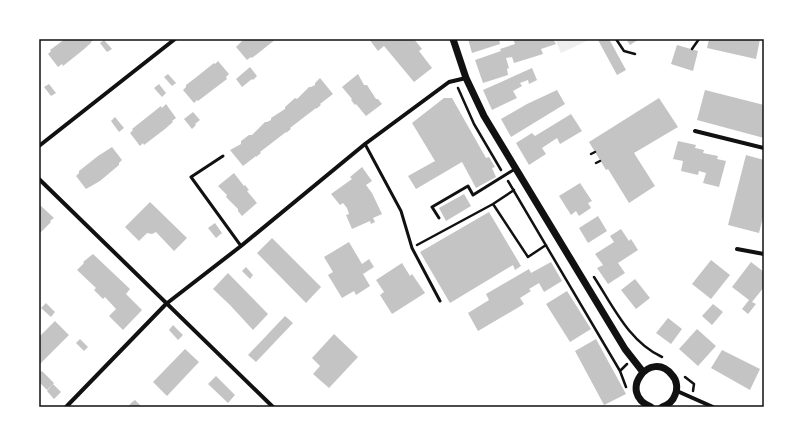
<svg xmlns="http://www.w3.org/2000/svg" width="803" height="446" viewBox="0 0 803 446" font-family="'Archivo Narrow',sans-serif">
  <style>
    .green { fill: #eee }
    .building { fill: #c4c4c4 }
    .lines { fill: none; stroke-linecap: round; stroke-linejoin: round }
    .path { stroke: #111; stroke-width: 2.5 }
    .service { stroke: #111; stroke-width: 3 }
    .minor { stroke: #111; stroke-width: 4 }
    .tertiary { stroke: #111; stroke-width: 7 }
    .neatline { fill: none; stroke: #111; stroke-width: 1.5 }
  </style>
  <rect width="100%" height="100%" fill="#fff"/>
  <path class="green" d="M555 39H591L561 53Z"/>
  <path class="building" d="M65 39H94L91 42V43L83 50 63 66 62 64 58 67 48 54 51 51 50 50Z
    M244 39H276L252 58 251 57 247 60 236 47Z
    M369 39H414L422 49 419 51 432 68 414 82 384 46 378 51Z
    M468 39H499L500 44 472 53Z
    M513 39H553L556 44 541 49 543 54 514 63 512 57 506 58 509 68 507 69 508 75 483 83 475 60 501 51 500 49 515 44Z
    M600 39H609L626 70 617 75 598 40Z
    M626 39H639L630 45Z
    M709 39H760L756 59 707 48Z
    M104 40 112 49 107 52 100 43Z
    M677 45 698 51 693 71 671 64Z
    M218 61 229 74 226 77 227 79 198 101 197 100 194 103 183 90 186 87V85L194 79 214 63 215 64Z
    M250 67 257 76 253 80 252 79 242 87 236 79Z
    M532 68 537 80 529 84 528 80 520 83 522 86 513 91 517 98 492 110 483 90Z
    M168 74 176 83 172 86 164 77Z
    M358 74 364 85H367L376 99H378L382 104 366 116 356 104 355 105 351 100 352 99 342 87Z
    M320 78 333 94 320 104 321 105 316 109V108L290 128 291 129 286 133V132L260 152 261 153 256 157V156L243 166 230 150 241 144V141L249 135H252L265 122H267L271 120V118L285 109V107L295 98 297 99 309 87H311L315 85V83Z
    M49 84 56 93 51 96 44 87Z
    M159 84 166 93 162 97 154 88Z
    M557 90 565 104 511 137 501 119 527 104Z
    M705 90 764 105V138L697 120Z
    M444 98H452L486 158 489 157 495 167 492 168 496 177 476 188 462 162 416 189 408 176 435 161 412 123Z
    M659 98 678 127 634 153 655 186 629 203 608 169 606 170 589 142Z
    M166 104 176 118 172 121 173 122 165 129 144 145 143 143 140 146 130 133 133 130 132 129 161 106 162 108Z
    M193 112 200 120 195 124 196 125 192 129 184 119Z
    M571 114 582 131 560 144 557 138 542 148 546 154 529 165 516 143 532 133 535 136Z
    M115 117 124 128 119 132 111 121Z
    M678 141 696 145 695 148 704 150 703 153 718 156 717 159 726 161 719 187 703 183 706 173 699 171 698 175 681 171 683 161 673 159Z
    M112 147 122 160 119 163V165L100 181 86 189 76 176 79 173V171L98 156Z
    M746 155 764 160V213L759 233 728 225Z
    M362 167 372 181 366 185 372 193 382 214 373 218 375 222 371 224 370 221 352 229 346 215 349 214 347 208 343 203 340 205 331 194 352 179 350 177Z
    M234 173 244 186 245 185 249 190 247 191 257 203 242 216 238 211V209L226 197 227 195 218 186Z
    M580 183 592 201 588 203 591 208 579 216 576 211 571 215 559 196Z
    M464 194 471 206 446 221 439 208Z
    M150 202 187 238 174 251 156 232 152 234 147 233 139 241 125 227Z
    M41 206 54 218 50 221 51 222 39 234V208Z
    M489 212 521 266 515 270 513 265 450 303 420 252Z
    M598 216 607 231 588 243 579 228Z
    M215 223 222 233 216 238 208 228Z
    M621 229 629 241 631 239 638 250 618 263 625 273 608 284 597 268 603 265 595 254 614 242 610 236Z
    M272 238 321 287 306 303 257 253Z
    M349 242 362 264 369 259 374 267 363 274 370 286 356 295 354 291 342 298 328 275 333 272 324 257Z
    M93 254 130 289 126 294 142 310 123 330 109 316 116 309 105 297 103 299 94 290 96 288 77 270 84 263 83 262Z
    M711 260 730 275 711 299 692 284Z
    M551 262 562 281 544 292 539 283 529 289 531 291 520 298 524 304 478 331 468 313 489 300 486 294 529 269 531 273Z
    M751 262 764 272V287L752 302 756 304 748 314 742 309 749 300 732 287Z
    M402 263 410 276 412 274 425 293 392 314 380 295 384 292 376 280Z
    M246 267 253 275 250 279 242 271Z
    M228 273 268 314 253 330 230 305 213 289Z
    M635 279 650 298 636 309 621 290Z
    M567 291 591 329 570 342 546 304Z
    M46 303 55 312 51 317 41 308Z
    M713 304 723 312 712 325 702 316Z
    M285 316 293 323 256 362 248 355Z
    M668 318 682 329 671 344 656 333Z
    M55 321 69 335 40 364 39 337Z
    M173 325 183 335 178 340 169 330Z
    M697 329 716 346 698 366 679 349Z
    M334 334 358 357 329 388 313 374 320 366 312 358Z
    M80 339 88 347 84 351 76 343Z
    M596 339 626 394 604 405 575 351Z
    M185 349 199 362 167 396 153 382Z
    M722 350 760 369 750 390 711 368Z
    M42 371 54 383 47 390 39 382V373Z
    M216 376 235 395 228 403 208 384Z
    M53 384 61 392 54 399 47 391Z
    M135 400 142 407H128L131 403Z"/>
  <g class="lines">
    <path class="path" d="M616 39 624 51 635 54
      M692 49 699 39
      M458 88 474 124 501 170
      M591 154 595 152
      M596 163 600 161
      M508 181 620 371 626 387
      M493 204 528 257 546 245
      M417 245 493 204 514 190
      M594 277C613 306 629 342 662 357
      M620 371 627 364
      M685 377 694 384 693 391"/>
    <path class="service" d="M365 144 401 211 412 248 440 301
      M223 156 191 177 241 246
      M439 218 432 207 468 186 473 195 515 169"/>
    <path class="minor" d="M695 131 764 148
      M39 146 175 39
      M39 179 273 407
      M737 249 764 254
      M677 391 713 407
      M66 407 166 304 241 246 365 144 449 82 466 78"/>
    <path class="tertiary" d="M453 39 466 78 484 116 625 349 643 372
      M651 407C616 393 651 348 672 375 677 380 678 389 675 395 673 401 668 405 662 407"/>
  </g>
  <rect width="803" height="446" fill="none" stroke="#ffffff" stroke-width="80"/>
  <rect x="40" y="40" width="723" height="366" class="neatline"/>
</svg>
